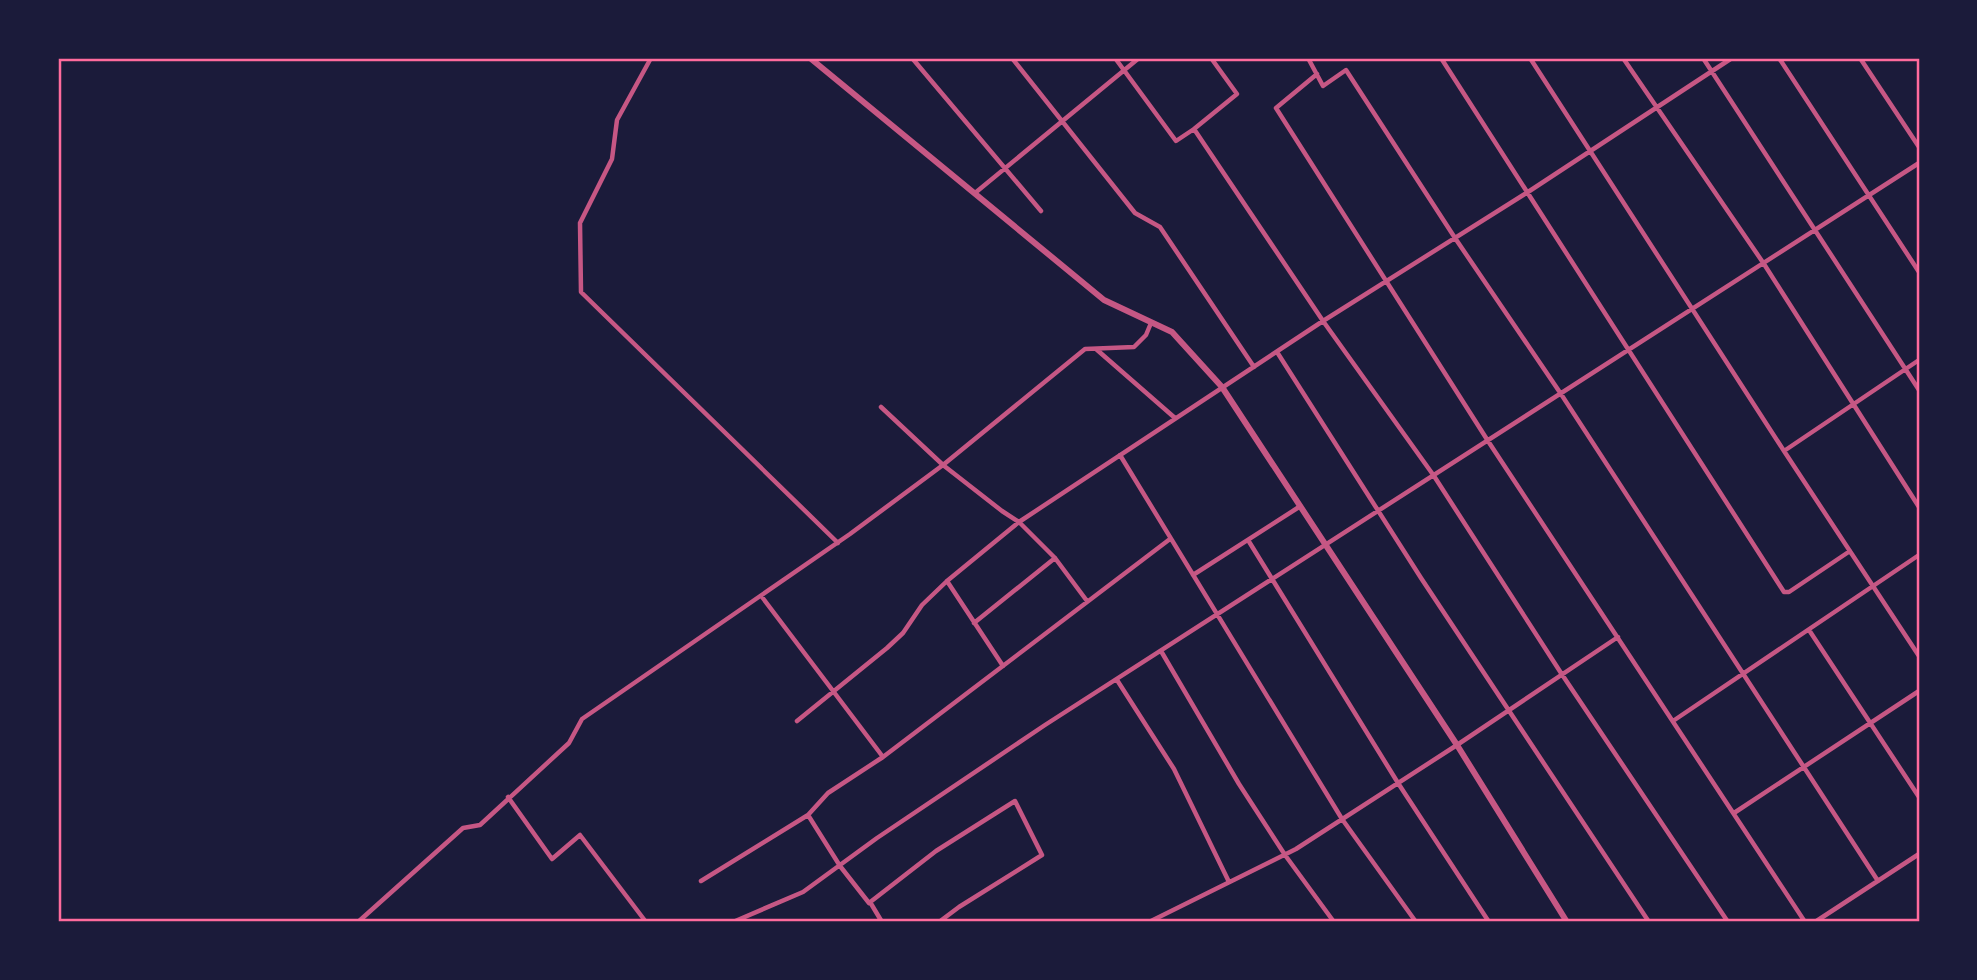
<svg xmlns="http://www.w3.org/2000/svg" width="1977" height="980" viewBox="0 0 1977 980" font-family="Commissioner,sans-serif">
  <style>
    .lines { fill: none; stroke-linecap: round; stroke-linejoin: round }
    .minor { stroke: #c65784; stroke-width: 4.5 }
    .tertiary { stroke: #c65784; stroke-width: 6 }
    .neatline { fill: none; stroke: #ff6b9d; stroke-width: 2.5 }
  </style>
  <rect width="100%" height="100%" fill="#1b1b3a"/>
  <g class="lines">
    <path class="minor" d="M651 58 617 120 612 159 580 223 581 292 838 543
      M912 58 1041 211
      M1012 58 1135 213 1160 227 1254 367
      M1115 58 1176 141 1194 129 1323 321 1434 476 1561 673 1728 922
      M1308 58 1323 86 1346 70 1455 238 1561 394 1878 881
      M1441 58 1784 592H1789L1850 551
      M1530 58 1784 451 1919 656
      M1623 58 1764 264 1919 507
      M1703 58 1919 390
      M1779 58 1919 272
      M1860 58 1919 147
      M1317 74 1276 108 1488 441 1805 922
      M1194 129 1237 94 1211 58
      M975 193 1139 58
      M1096 349 1175 418
      M1277 352 1421 578 1649 922
      M881 407 943 465 1002 511 1019 522 1055 558 1087 601
      M1784 451 1919 360
      M1120 455 1342 819 1416 922
      M1248 540 1398 783 1489 922
      M1193 575 1299 507
      M947 581 1003 666
      M762 597 883 757
      M974 623 1055 558
      M1809 630 1919 797
      M1161 651 1239 784 1285 855 1334 922
      M1117 680 1174 769 1229 882
      M797 721 887 648 903 633 922 605 947 581 1019 522 1323 321 1528 192 1732 58
      M1673 721 1919 555
      M508 797 552 859 580 835 646 922
      M1734 813 1919 691
      M808 815 840 866 869 903 936 851 1015 801 1042 855 959 907 939 922
      M701 881 808 815 828 793 883 757 1170 539
      M870 902 882 922
      M358 922 463 828 480 825 569 743 582 719 850 534 943 465 1085 349 1134 347 1146 335 1151 323
      M733 922 803 892 877 838 1045 725 1919 163
      M1149 922 1296 849 1457 745 1618 637
      M1815 922 1919 854"/>
    <path class="tertiary" d="M810 58 1104 300 1172 332 1222 387 1457 745 1567 922"/>
  </g>
  <rect width="1977" height="980" fill="none" stroke="#1b1b3a" stroke-width="119"/>
  <rect x="60" y="60" width="1858" height="860" class="neatline"/>
</svg>
